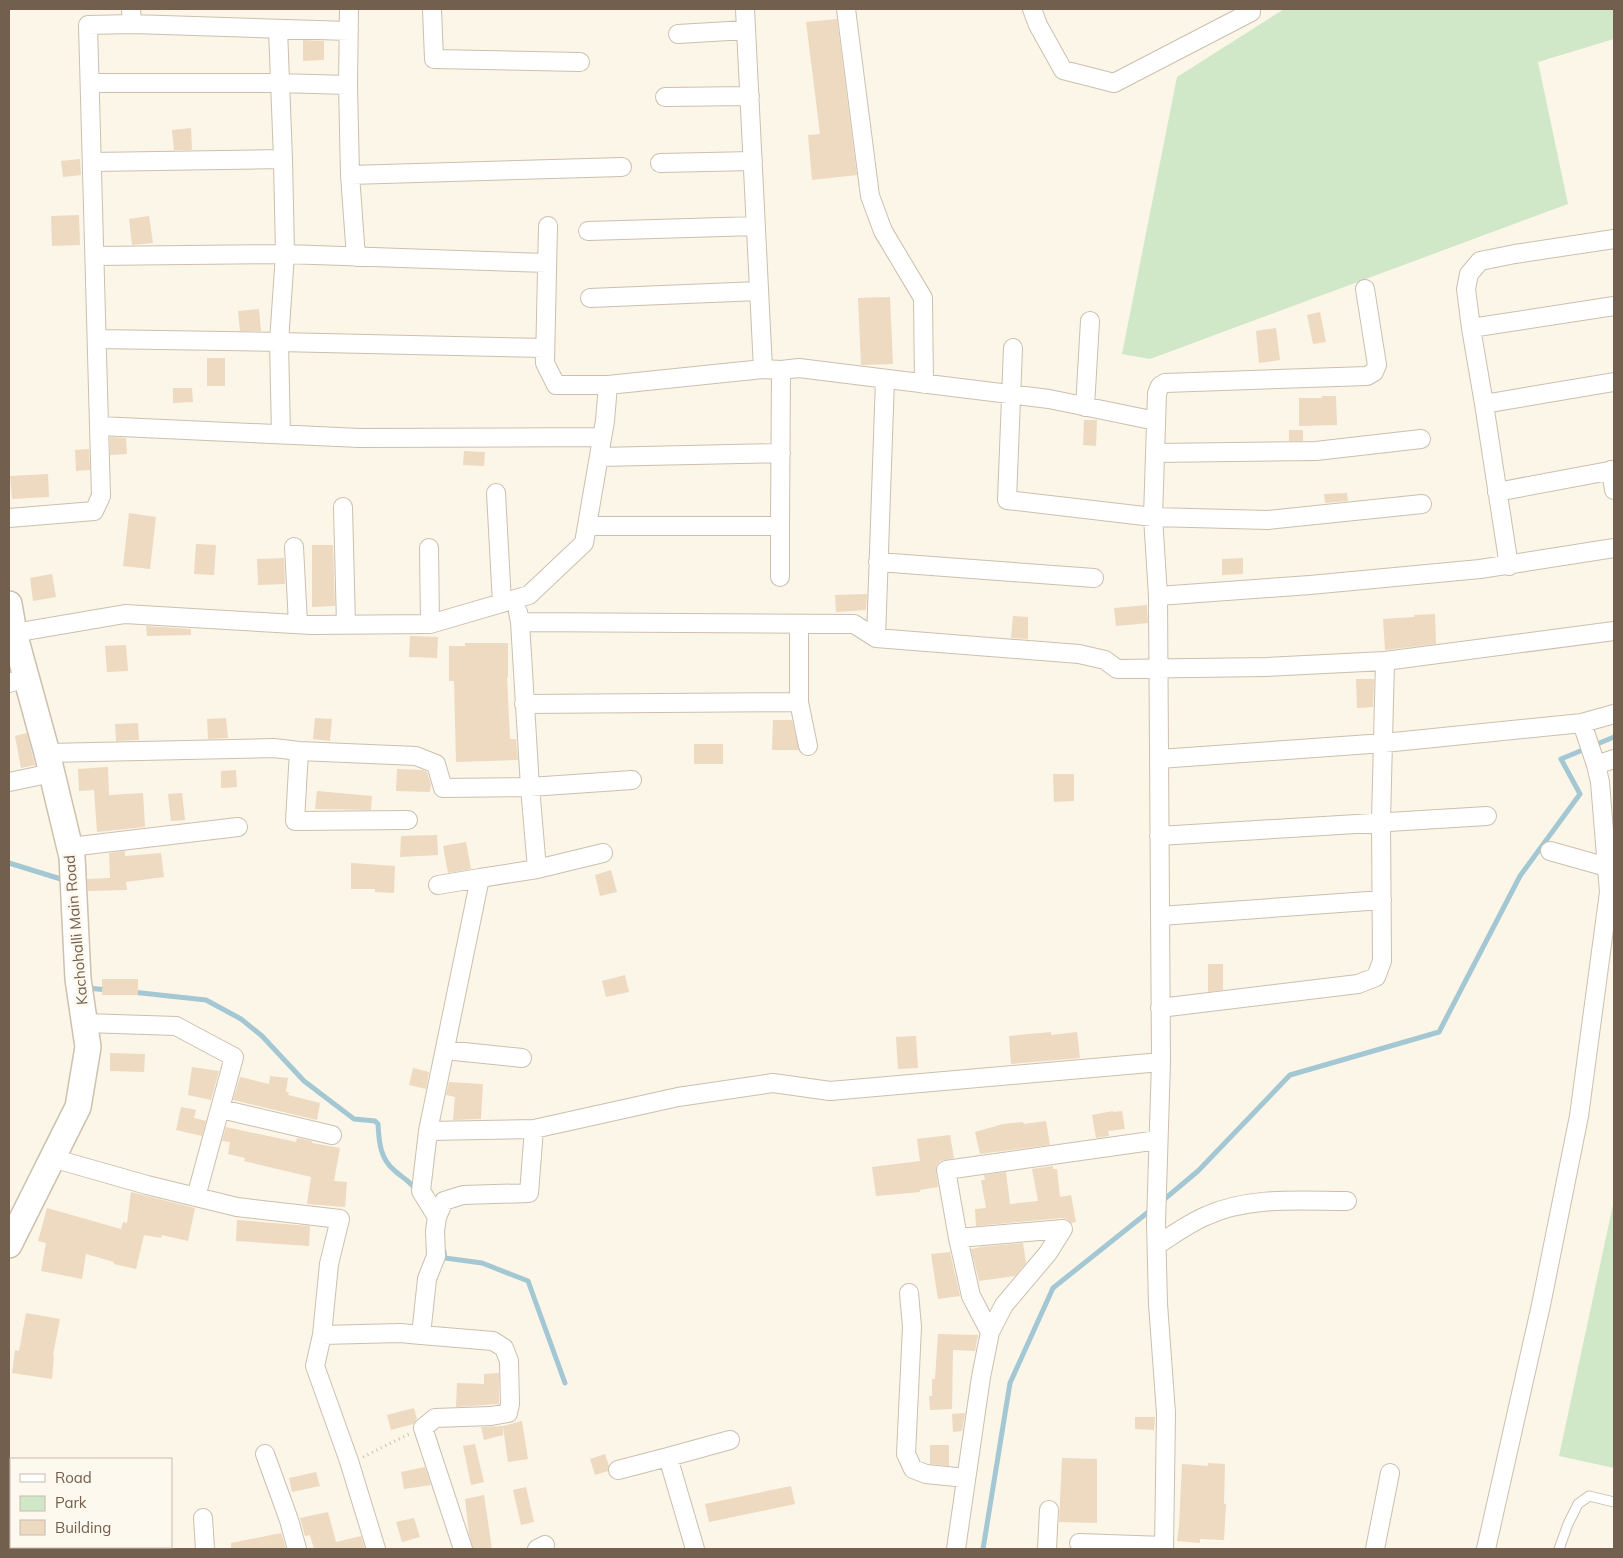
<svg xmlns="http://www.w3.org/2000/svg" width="1623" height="1558" viewBox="0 0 1623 1558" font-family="Mulish,sans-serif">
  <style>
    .green { fill: #d0e8c7 }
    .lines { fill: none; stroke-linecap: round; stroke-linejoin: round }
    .stream { stroke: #a4c7d4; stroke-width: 5 }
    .building { fill: #eed9c1 }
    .lane-casing { stroke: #ccbfae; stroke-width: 11 }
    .street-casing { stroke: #ccbfae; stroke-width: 20 }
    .secondary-casing { stroke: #cec0ac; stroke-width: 28 }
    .path { stroke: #d3bca4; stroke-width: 3; stroke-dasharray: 1 4; stroke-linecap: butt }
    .lane { stroke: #fff; stroke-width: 9 }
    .street { stroke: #fff; stroke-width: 18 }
    .secondary { stroke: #fff; stroke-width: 25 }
    .labels { text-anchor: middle; stroke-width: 5; stroke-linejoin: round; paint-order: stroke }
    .street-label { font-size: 15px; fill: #735f4e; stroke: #fef9ee }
  </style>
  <rect width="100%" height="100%" fill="#fbf6e8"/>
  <path class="green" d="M1284 9H1613L1614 11V39L1538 62 1568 204 1150 359 1122 354 1177 77Z
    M1614 1200V1468L1559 1456Z"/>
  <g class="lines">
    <path class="stream" d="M9 863 64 880
      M87 988 108 990
      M132 992 206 1000 241 1019 262 1036 304 1081 354 1119 375 1121 378 1124C379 1142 380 1159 395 1171 403 1178 410 1181 416 1190
      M1161 1202 1198 1171 1290 1075 1439 1032 1520 876 1580 794 1561 759 1614 737
      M444 1251 445 1258 482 1263 528 1281 565 1383
      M983 1549 1010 1383 1053 1288 1152 1209"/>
  </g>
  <path class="building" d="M837 19 857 175 812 180 808 135 820 134 806 22Z
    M303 40 324 41V60L303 61Z
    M191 128 192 150H174L172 130Z
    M80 159 81 175 63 177 61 161Z
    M79 215 80 245 52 246 51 216Z
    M149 216 153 243 132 245 129 219Z
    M890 297 893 364 861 365 858 298Z
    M259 309 261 331H240L238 311Z
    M1320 312 1326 342 1313 344 1307 315Z
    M1276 328 1280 360 1259 363 1256 331Z
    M207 358H225V386H207Z
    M173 388H192L193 402 173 403Z
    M1322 396H1336L1337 425 1299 426V398H1322Z
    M1084 420H1097L1096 446 1083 445Z
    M1289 430H1303V441H1289Z
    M110 437 126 438 127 454 110 455Z
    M89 449 90 470 76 471 75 450Z
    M464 451 485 452 484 466 463 465Z
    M48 474 49 497 12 499 10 476Z
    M1347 493 1348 501 1325 503 1324 494Z
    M129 513 156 517 150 569 123 566Z
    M196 544 216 545 214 575 194 574Z
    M312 545H333L335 606 312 607Z
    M284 558 285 584 258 585 257 559Z
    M1243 558V574L1222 575V559Z
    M52 574 56 597 33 601 30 578Z
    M867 594 866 610 836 612 835 595Z
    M1147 605 1148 623 1116 626 1114 608Z
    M1435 614 1436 644 1385 650 1383 619 1414 617V615Z
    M1013 616 1028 617V639L1011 638Z
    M146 626 191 629V635L147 636Z
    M410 636 438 637 437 658 409 657Z
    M465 643H508V677H507L510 739H516L518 760 456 762 454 681H449V646H465Z
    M126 645 128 671 107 672 105 646Z
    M1356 679H1374L1373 707 1357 708Z
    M226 718 228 738 208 739 207 719Z
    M315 718 332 719 330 741 313 739Z
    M773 720H792L799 750H772Z
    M138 723 139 740 116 741 115 724Z
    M27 733 35 765 21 768 15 736Z
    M694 744H723V764H694Z
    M108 767 109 795 143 793 145 827 97 832 94 790 79 791 78 769Z
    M397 769 423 770 427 772 431 784 430 792 396 791Z
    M236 770 237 787 221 788V771Z
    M1053 774H1074V801L1054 802Z
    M317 791 372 796 371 810 315 809Z
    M182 793 185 820 171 821 168 794Z
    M437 835 438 855 400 857 401 836Z
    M466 842 471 869 448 873 443 846Z
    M125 851V856L161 853 164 877 126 882 127 890 88 891 87 879 110 878 109 853Z
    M351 863 395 866 394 893 375 892V889H351Z
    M611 870 617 892 600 896 595 875Z
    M1208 964H1223V990L1208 992Z
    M625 975 629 992 606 997 602 981Z
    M102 979H138V995H102Z
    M1051 1032V1035L1077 1032 1080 1058 1011 1064 1009 1036Z
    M916 1036 918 1068 898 1069 896 1037Z
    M110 1053 145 1054 144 1072 110 1071Z
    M192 1067 219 1071 211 1100 188 1095Z
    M413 1068 429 1072 426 1089 409 1085Z
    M270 1076 288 1078 286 1092H289L288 1095 320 1103 317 1120 233 1100 240 1077 269 1084Z
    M449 1082 483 1084 481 1119 453 1120 455 1097 446 1095Z
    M181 1107 196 1110 194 1118 206 1121 202 1136 176 1130Z
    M1113 1111V1112L1122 1111 1125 1129 1108 1131 1109 1136 1096 1138 1092 1115Z
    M1046 1121 1050 1145 980 1154 975 1132 1003 1124 1023 1122 1024 1124Z
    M226 1127 296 1142 297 1138 312 1141V1143L340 1148 334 1181 347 1182 345 1207 307 1204 311 1177 244 1161 245 1158 228 1154 230 1142 222 1141Z
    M950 1135 954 1158 940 1161 936 1166V1172L938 1187 920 1190V1192L876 1196 872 1167 920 1161 917 1139Z
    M1053 1166V1169H1057L1060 1197 1071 1195 1076 1222 1071 1223 1067 1219 1062 1218 976 1226 975 1209 986 1208 981 1180H985L984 1175 1006 1172 1010 1204 1038 1201 1032 1169Z
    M131 1192 195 1208 188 1241 162 1235 161 1238 144 1235 136 1269 114 1264V1262L86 1254 82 1279 41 1271 46 1243 38 1241 47 1208 121 1229 123 1222 127 1223Z
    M237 1220 310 1226 309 1246 236 1241Z
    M1023 1243 1026 1263 1015 1276 979 1281 971 1249 978 1248V1247Z
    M950 1252 960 1296 938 1299 931 1254Z
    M26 1313 60 1319 53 1355H54L52 1379 12 1373 15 1350 19 1351Z
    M938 1334 978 1335 975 1351 953 1350 952 1409 930 1410 929 1396H932V1379H935Z
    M499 1373V1404L456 1407 457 1383 484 1384V1374Z
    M414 1408 417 1419 413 1424 391 1430 387 1415Z
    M965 1413 962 1431 953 1432 952 1414Z
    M1135 1417H1155L1154 1430 1135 1429Z
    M522 1421 528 1459 508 1462 503 1427V1435L484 1440 481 1427 503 1426Z
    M475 1444 484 1482 471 1485 463 1446Z
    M930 1445H949V1466L930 1464Z
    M605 1454 609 1466 608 1471 595 1475 590 1459Z
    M1062 1458 1097 1459V1523L1059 1522Z
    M1208 1463 1225 1464 1224 1504H1226L1224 1540 1200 1539V1543L1177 1541 1179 1526 1182 1464 1208 1466Z
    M425 1467 431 1485 404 1489 401 1472Z
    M316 1472 320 1486 292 1492 289 1478Z
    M791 1486 795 1504 709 1522 705 1504Z
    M526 1487 534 1522 521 1525 513 1490Z
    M484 1495 492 1549H473L469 1534 465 1499Z
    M328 1512 336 1542 361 1536 365 1549H314L310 1535 305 1536 300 1518Z
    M414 1518 420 1537 402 1542 396 1522Z
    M281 1533 286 1549H231V1543Z"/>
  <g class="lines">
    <g class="lane-casing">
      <path id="lane" d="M1559 1549 1568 1524 1578 1504 1589 1496 1614 1502"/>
    </g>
    <g class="street-casing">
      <path id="street" d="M131 9 132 24
        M349 9 348 85 350 175 622 167
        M432 9 434 59 580 62
        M745 9 763 369
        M846 9 870 196 883 231 923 298 924 384
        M1032 9 1038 25 1063 70 1114 83 1251 12V9
        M278 29 283 159 285 254 279 342 545 348
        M349 31 132 24 88 25 99 426 360 438 602 437
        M678 34 746 30
        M91 83H279L348 85
        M665 97 750 96
        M93 162 283 159
        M660 163 753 161
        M350 175 356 257
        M548 226 545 363 556 385H608
        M588 231 756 226
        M95 256 285 254 547 263
        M590 298 759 291
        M1471 328 1614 306
        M97 339 279 342 281 434
        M1013 348 1007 500 1153 517 1268 520 1422 504
        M1484 404 1614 382
        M1085 407 1090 321
        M1156 453 1316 451 1421 439
        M599 457 781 453
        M1611 470 1614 490
        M1497 492 1614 470
        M496 493 502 603
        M343 507 346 625
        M9 518 94 511 101 496 99 426
        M587 526H780L781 370
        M780 526V577
        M294 547 298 624
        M429 548 430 624
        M878 562 1094 578
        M1509 566 1484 404 1471 328 1466 289 1469 274 1480 261 1515 254 1614 239
        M1158 596 1310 585 1480 569 1614 548
        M520 622 854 624 876 638 1079 654 1105 660 1117 669 1267 667 1385 661
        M14 633 125 614 311 625 430 624 529 595 584 543 605 421 608 385 763 369 781 370 799 368 1049 399 1156 421
        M876 638 885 379
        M9 683 26 678
        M799 702 808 746
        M524 704 799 702V624
        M1582 723 1596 765
        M299 751 295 821 408 820
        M47 753 274 748 299 751 416 756 436 764 443 788 530 787 632 780
        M1159 759 1384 743 1582 723 1614 714
        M9 782 52 773
        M1159 836 1487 816
        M70 847 238 827
        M1550 851 1607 867
        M537 869 603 853
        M438 885 480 878
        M1160 916 1382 900
        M1160 1008 1358 984 1376 977 1382 961 1381 821 1385 661 1614 631
        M85 1023 176 1026 234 1057 196 1197
        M445 1050 522 1058
        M221 1109 332 1135
        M428 1131 534 1129 678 1097 773 1083 830 1091 1161 1062
        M52 1158 147 1185 237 1207 340 1219 329 1264 322 1335 315 1366 349 1461 376 1549
        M437 1217 421 1191 428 1131 480 878 537 869 530 787 520 622 518 612
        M958 1238 1063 1229 1048 1253 1004 1305 990 1332
        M1157 1245C1173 1235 1189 1223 1206 1216 1249 1196 1301 1201 1347 1201
        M909 1293 912 1327 906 1454 913 1469 926 1474 966 1478
        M322 1335 400 1333 421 1335 427 1279 436 1256 435 1231 437 1217 444 1201 463 1195 529 1193 534 1129
        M421 1335 493 1341 504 1348 509 1361 510 1404 508 1413 491 1416 435 1418 423 1428 463 1549
        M265 1454 289 1520 297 1549
        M668 1457 730 1440
        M618 1470 668 1457 695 1549
        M9 1502H11
        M203 1518 205 1549
        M1079 1543 1164 1546
        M91 1549V1547
        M537 1549 545 1545
        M956 1549 981 1377 990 1332 971 1296 958 1238 946 1170 1158 1140
        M1047 1549 1049 1510
        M1164 1549 1166 1413 1158 1304 1156 1223 1161 1062 1158 596 1153 517 1157 393 1160 386 1165 383 1367 376 1374 372 1377 365 1365 289
        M1375 1549 1390 1473
        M1486 1549 1541 1305 1579 1116 1609 892 1600 782 1596 765 1614 759"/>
    </g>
    <g class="secondary-casing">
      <path id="secondary" d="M9 604 14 633 47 753 72 857 78 979 88 1047 78 1107 9 1245"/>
    </g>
    <path class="path" d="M363 1457 409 1434"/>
    <use href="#lane" class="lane"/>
    <use href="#street" class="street"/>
    <use href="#secondary" class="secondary"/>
  </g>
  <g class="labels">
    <g class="street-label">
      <text transform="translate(76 930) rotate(-95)" y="5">Kachohalli Main Road</text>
    </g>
  </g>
  <rect width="1623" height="1558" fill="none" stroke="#735f4e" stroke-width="20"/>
  <rect x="10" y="1458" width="162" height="90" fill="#fef9ee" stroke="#c6bbae"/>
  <rect x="20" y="1474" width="25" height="8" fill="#ffffff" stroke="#c6bbae"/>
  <text x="55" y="1483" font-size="15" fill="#735f4e">Road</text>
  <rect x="20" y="1496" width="25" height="15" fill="#d0e8c7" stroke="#c6bbae"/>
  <text x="55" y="1508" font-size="15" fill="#735f4e">Park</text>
  <rect x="20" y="1520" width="25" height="15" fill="#eed9c1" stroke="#c6bbae"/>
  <text x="55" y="1533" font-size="15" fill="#735f4e">Building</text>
</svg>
